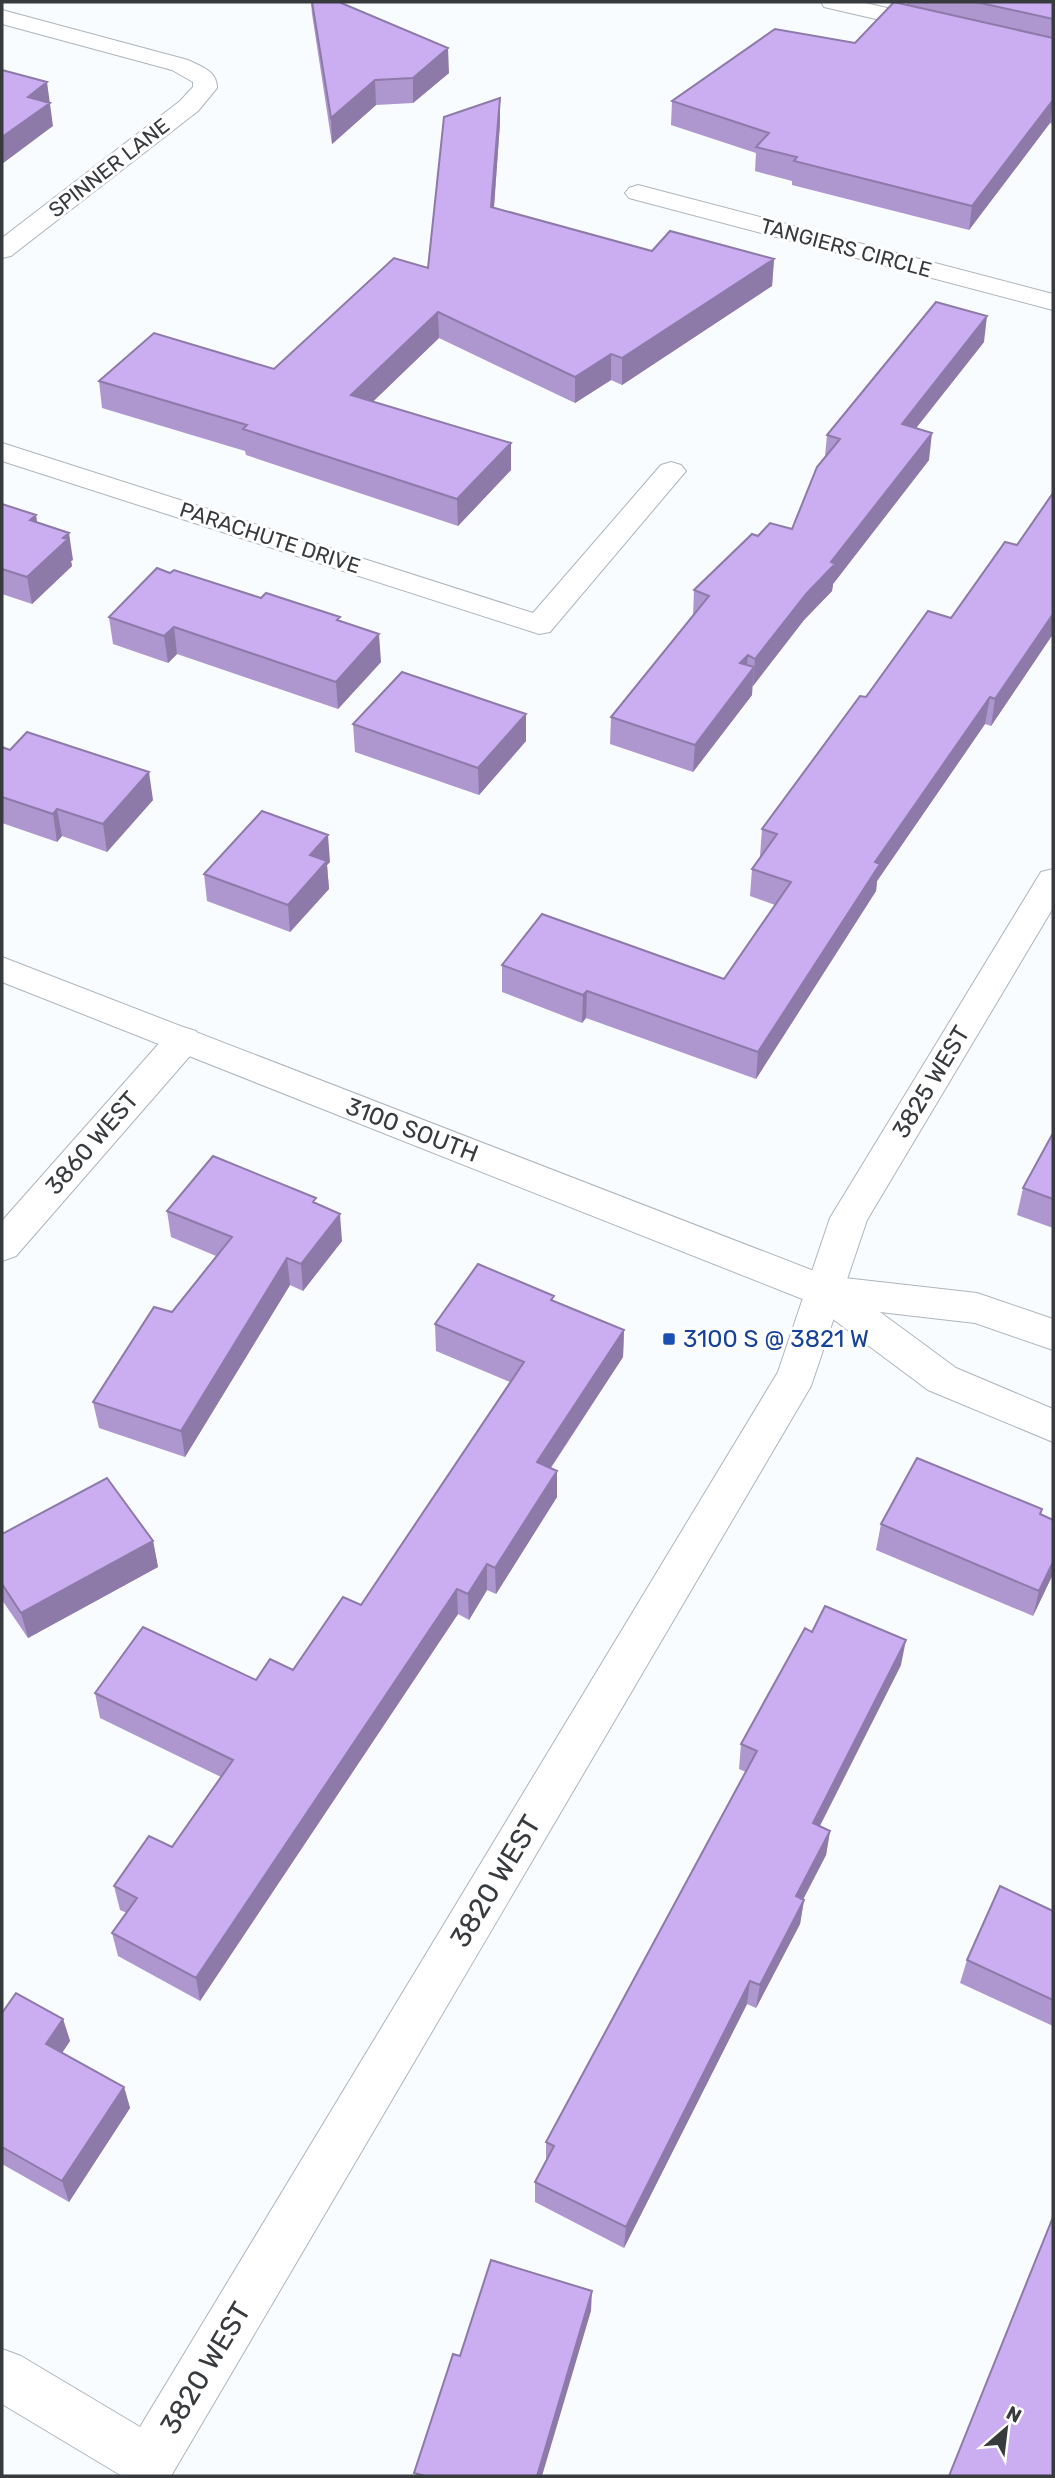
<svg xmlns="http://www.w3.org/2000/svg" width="1055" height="2478" viewBox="0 0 1055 2478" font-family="Rubik,sans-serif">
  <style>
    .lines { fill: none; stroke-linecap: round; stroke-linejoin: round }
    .minor-casing { stroke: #adb5bc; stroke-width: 2 }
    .major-casing { stroke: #adb5bc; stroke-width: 2 }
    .minor { fill: #fff; fill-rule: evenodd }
    .major { fill: #fff; fill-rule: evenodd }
    .wall { fill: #ae96cf }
    .shaded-wall { fill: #8d7aa9 }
    .building { fill: #caaef1; stroke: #8d7aa9; stroke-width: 2 }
    .transit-dot { fill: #1a4fb4; stroke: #fff; stroke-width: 2.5 }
    .labels { text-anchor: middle; stroke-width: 6; stroke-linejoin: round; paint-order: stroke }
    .far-street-label { font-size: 21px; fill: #383b3e; stroke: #fff }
    .street-label { font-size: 24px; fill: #383b3e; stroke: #fff }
    .transit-label { font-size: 24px; fill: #164399; stroke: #fff; text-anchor: start }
    .near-street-label { font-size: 28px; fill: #383b3e; stroke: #fff }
  </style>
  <rect width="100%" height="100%" fill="#f8fcfe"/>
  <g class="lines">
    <g class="minor-casing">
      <path id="minor" d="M821 2H861L940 20 944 25 940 30 932 32 824 7Z
        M2 10 188 60C202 67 217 71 217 88L198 111 11 256 2 258V238L180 101 193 87V82L172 70 2 24Z
        M638 185 1053 294V310L629 198 625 193 629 188Z
        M2 443 533 613 661 465 671 462 681 465 686 471 550 632 539 634 2 461Z
        M1053 869V908L867 1220 811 1386 171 2476H122L2 2404V2349L21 2356 140 2427 778 1372 830 1218 1041 872Z
        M183 1027 196 1031 201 1040 196 1049 16 1256 2 1261V1221L170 1031Z"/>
    </g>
    <g class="major-casing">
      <path id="major" d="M2 957 827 1276 977 1293 1053 1319V1350L975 1323 880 1312 956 1368 1053 1409V1442L928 1390 810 1302 2 982Z"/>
    </g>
    <use href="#minor" class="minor"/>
    <use href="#major" class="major"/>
  </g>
  <path class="wall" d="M311 2H339L449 73 413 103 376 105 332 144 312 14Z
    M907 2H1053V124L1050 123 969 230 792 185V181L755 171 756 153 671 125 672 101 855 43 907 5Z
    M500 123 494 208 652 251 774 259 772 286 622 385 611 380 575 403 439 338 373 401 511 470 458 526 246 455 245 451 102 408 99 381 274 369 428 268Z
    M984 342 916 428 929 460 833 584 832 591 804 620 753 686H752V695L693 772 610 744 611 717 693 616 694 590 758 536 792 529 825 456 827 435Z
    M1053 493V634L991 726 985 724 877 881 876 891 756 1079 586 1018 582 1023 502 992V965L724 979 775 905 750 896 752 869 761 857 760 856 762 829 866 697 951 618 1017 545Z
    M2 504 36 515 37 523 73 560 71 561 72 566 32 604 2 594Z
    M170 573 340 621 381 662 338 709 177 654 168 663 113 644 109 617Z
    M526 714V741L479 795 355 752 353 724Z
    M2 747 153 800 107 852 62 836 57 842 2 823Z
    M330 862 327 865 329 889 290 932 207 901 204 874Z
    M1053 1133V1228L1017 1215 1023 1188Z
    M317 1204 342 1241 303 1291 290 1285 185 1457 99 1428 93 1402 172 1312 216 1256 171 1237 167 1211Z
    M554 1302 624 1330 623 1357 551 1468 557 1497 496 1594 487 1590 469 1620 458 1614 200 2001 118 1956 112 1933 127 1913 120 1910 114 1886 172 1847 221 1777 100 1718 95 1693 256 1680 293 1670 361 1605 510 1382 436 1351 435 1324Z
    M1042 1509 1041 1515 1053 1520V1574L1033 1616 876 1550 881 1524Z
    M2 1534 153 1541 158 1567 28 1638 2 1600Z
    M901 1665 820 1826 830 1831 826 1855 803 1900H804L800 1924 756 2008 747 2004 624 2248 535 2202V2182L546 2162V2142L746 1772 739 1769 741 1744Z
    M1053 1911V2026L960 1983 967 1960Z
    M2 2013 63 2019 70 2041 62 2053 124 2087 130 2108 69 2202 2 2164Z"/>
  <path class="shaded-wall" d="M448 48 449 73 413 103V78Z
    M375 80 376 105 332 144 331 118Z
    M47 82 53 126 2 164V137L28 97Z
    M500 98V123L492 233 491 207Z
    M1053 100 1050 123 969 230 972 206Z
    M774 259 772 286 622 385V358Z
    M438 312 439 338 353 421 351 395Z
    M987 316 984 342 898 451 902 424Z
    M611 354V380L575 403V377Z
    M932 433 929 460 833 584 832 591 804 620 753 686 755 659Z
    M511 443V470L458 526 457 499Z
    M36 515 40 542 30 520Z
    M69 533 73 560 71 561 72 566 32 604 27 577Z
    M1053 614V634L991 726 995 699Z
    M174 627 177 654 168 663 164 636Z
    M379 634 381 662 338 709 336 682Z
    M748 655 746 677 754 667 752 695 693 772 695 745 740 663Z
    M990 697 985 724 877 881 876 891 756 1079 758 1052 875 862Z
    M526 714V741L479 795 478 768Z
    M149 772 153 800 107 852 103 824Z
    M57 809 62 836 57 842 53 814Z
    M328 835 330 862 327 865 329 889 290 932 288 905 310 855Z
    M587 991 586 1018 582 1023 583 995Z
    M340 1214 342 1241 303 1291 301 1264Z
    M287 1258 290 1285 185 1457 181 1431Z
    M624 1330 623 1357 537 1488V1462Z
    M557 1471V1497L496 1594 495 1568Z
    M153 1541 158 1567 28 1638 21 1613Z
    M1053 1562V1574L1033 1616 1039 1591Z
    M487 1564V1590L469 1620 468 1594Z
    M457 1589 458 1614 200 2001 196 1978Z
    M906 1640 901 1665 809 1847 813 1823Z
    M830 1831 826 1855 792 1920 796 1896Z
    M804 1900 800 1924 756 2008 760 1985Z
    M750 1981 747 2004 624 2248 626 2227Z
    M63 2019 70 2041 53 2066 46 2044Z
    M124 2087 130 2108 69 2202 62 2181Z
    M592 2291 591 2311 542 2476H537Z"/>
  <path class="building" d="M312 2H339L448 48 413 78 375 80 331 118Z
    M894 2 1053 38V100L972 206 794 161 797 157 756 147 769 133 672 101 775 29 855 43Z
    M976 2H1053V19Z
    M2 70 47 82 28 97 50 103 2 137Z
    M500 98 491 207 652 251 670 231 774 259 622 358 611 354 575 377 438 312 351 395 511 443 457 499 243 429 247 425 99 381 154 333 274 369 394 258 428 268 444 117Z
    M936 302 987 316 902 424 932 433 831 562 835 564 807 593 755 659 748 655 740 663 754 667 695 745 611 717 709 596 694 590 752 534 758 536 770 523 792 529 817 467 840 439 827 435Z
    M1053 493V614L995 699 990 697 875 862 880 864 758 1052 587 991 583 995 502 965 542 914 724 979 791 882 752 869 777 834 762 829 860 696 866 697 928 611 951 618 1005 542 1017 545Z
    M2 504 36 515 30 520 69 533 63 538 68 539 27 577 2 569Z
    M157 568 170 573 174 570 261 598 266 593 340 617 337 620 379 634 336 682 174 627 164 636 109 617Z
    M402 672 526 714 478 768 353 724Z
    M27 732 149 772 103 824 57 809 53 814 2 797V747L10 750Z
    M262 811 328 835 310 855 327 861 288 905 204 874Z
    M1053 1133V1199L1023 1188Z
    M213 1156 316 1198 313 1202 340 1214 301 1264 287 1258 181 1431 93 1402 154 1307 172 1312 232 1237 167 1211Z
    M478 1264 554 1296 551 1300 624 1330 537 1462 557 1471 495 1568 487 1564 468 1594 457 1589 196 1978 112 1933 137 1898 114 1886 149 1836 172 1847 233 1760 95 1693 143 1627 256 1680 270 1659 293 1670 343 1597 361 1605 524 1362 435 1324Z
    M917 1458 1042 1509 1040 1514 1053 1520V1562L1039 1591 881 1524Z
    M107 1478 153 1541 21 1613 2 1584V1534Z
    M825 1606 906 1640 813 1823 830 1831 796 1896 804 1900 760 1985 750 1981 626 2227 535 2182 554 2146 546 2142 757 1751 741 1744 805 1628 812 1632Z
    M1000 1886 1053 1911V2000L967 1960Z
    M16 1993 63 2019 46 2044 124 2087 62 2181 2 2147V2013Z
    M1053 2217V2476H949Z
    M491 2260 592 2291 537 2476H425L414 2473 453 2354 460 2356Z"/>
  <rect class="transit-dot" x="662" y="1332" width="14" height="14" rx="3.5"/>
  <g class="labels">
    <g class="far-street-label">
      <text transform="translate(109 168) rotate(-38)" y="7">SPINNER LANE</text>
      <text transform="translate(846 248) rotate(15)" y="7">TANGIERS CIRCLE</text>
      <text transform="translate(270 538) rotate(18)" y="7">PARACHUTE DRIVE</text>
    </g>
    <g class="street-label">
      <text transform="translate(931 1082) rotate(-59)" y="8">3825 WEST</text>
      <text transform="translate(412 1130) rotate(21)" y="8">3100 SOUTH</text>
      <text transform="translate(92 1143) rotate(-49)" y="8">3860 WEST</text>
    </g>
    <g class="transit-label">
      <text x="683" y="1347">3100 S @ 3821 W</text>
    </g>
    <g class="near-street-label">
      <text transform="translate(495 1881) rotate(-59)" y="10">3820 WEST</text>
      <text transform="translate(205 2368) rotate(-59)" y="10">3820 WEST</text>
    </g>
  </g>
  <rect width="1055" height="2478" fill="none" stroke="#383b3e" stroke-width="7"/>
  <g transform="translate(1006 2429) rotate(28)" stroke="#ffffff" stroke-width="5" paint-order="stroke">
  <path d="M0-5L12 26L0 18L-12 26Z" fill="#383b3e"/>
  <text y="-10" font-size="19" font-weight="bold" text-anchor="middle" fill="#383b3e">N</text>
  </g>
</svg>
